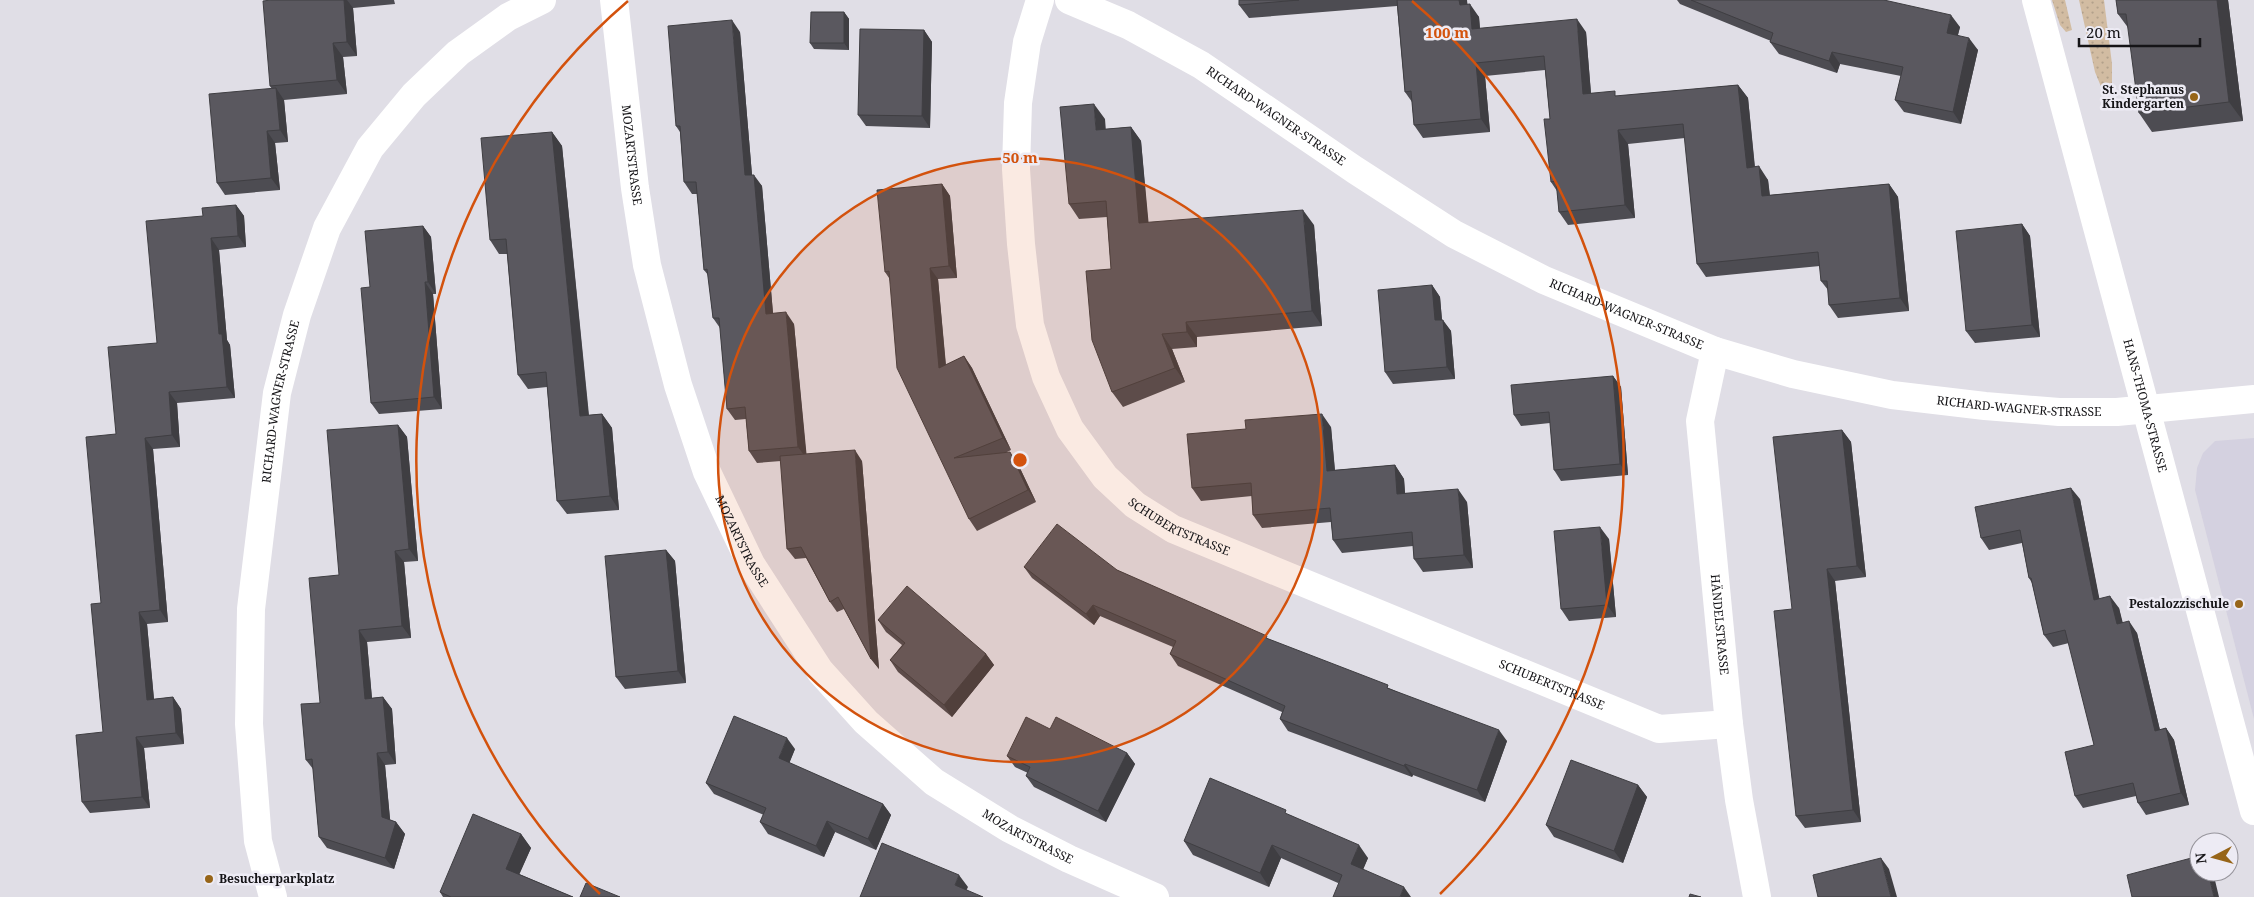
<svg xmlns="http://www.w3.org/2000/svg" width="2254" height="897" viewBox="0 0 2254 897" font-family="'Noto Serif',serif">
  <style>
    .built { fill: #d4d1e0 }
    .grass { fill: url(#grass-dots) }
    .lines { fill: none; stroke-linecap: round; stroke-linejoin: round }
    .minor { stroke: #fff; stroke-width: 28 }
    .wall { fill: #4d4c52 }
    .shaded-wall { fill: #3f3e42 }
    .building { fill: #5a585f; stroke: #3f3e42 }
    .ring { fill: none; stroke: #d3520d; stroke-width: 2.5 }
    .poi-dot { fill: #976518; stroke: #edebf4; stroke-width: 2 }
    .labels { text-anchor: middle; stroke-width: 5; stroke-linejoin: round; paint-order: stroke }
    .poi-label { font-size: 12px; font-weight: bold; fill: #151417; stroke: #edebf4; text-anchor: end }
    .street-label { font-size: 12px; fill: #151417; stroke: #edebf4 }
    .centre { fill: #d3520d; stroke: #edebf4; stroke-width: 2.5 }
    .ring-label { font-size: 15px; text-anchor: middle; font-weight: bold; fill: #d3520d; stroke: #edebf4; stroke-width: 5; stroke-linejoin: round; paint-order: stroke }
  </style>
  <defs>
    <pattern id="grass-dots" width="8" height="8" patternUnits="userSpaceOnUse" patternTransform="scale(1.25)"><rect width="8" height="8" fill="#d2bca2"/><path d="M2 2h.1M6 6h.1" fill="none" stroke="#b3a18b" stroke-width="1.8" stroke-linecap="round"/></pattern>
  </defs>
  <rect width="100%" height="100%" fill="#e0dee6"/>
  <path class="built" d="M2254 438V719L2195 490 2197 468 2203 453 2215 441Z"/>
  <path class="grass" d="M2052 0H2065L2072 30 2066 32 2060 25Z
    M2079 0H2104L2112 64V86L2108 90 2102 89 2095 72Z"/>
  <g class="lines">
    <g class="minor">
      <path id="s1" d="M614 0 635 188 647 265 678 385 707 472 751 564 820 671 866 722 934 782 1010 829 1069 859 1155 897"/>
      <path id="s2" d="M1040 0 1027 42 1018 103 1016 169 1021 244 1030 325 1046 377 1070 429 1105 477 1135 505 1173 529 1659 729 1729 724"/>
      <path id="s3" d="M1069 0 1128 25 1201 65 1355 170 1454 234 1544 280 1715 351 1793 374 1892 395 1985 406 2059 412H2117L2254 399"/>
      <path id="s4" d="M2036 0 2254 811"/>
      <path id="s5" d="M1715 351 1700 421 1729 724 1739 800 1757 897"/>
      <path id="s6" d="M273 897 258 841 249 724 251 609 277 393 297 315 327 228 370 148 414 95 458 53 508 17 542 0"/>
    </g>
  </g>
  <path class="wall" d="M271 0H394L395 4 353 8 357 56 343 57 347 94 284 100 288 142 275 143 280 190 225 195 217 183 272 89 270 86Z
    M1239 0H1467V4L1479 17 1480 29 1586 32 1591 93 1618 96 1738 85 1748 98 1755 167 1768 180 1770 195 1889 184 1898 197 1909 311 1838 318 1829 305 1828 290 1821 281 1820 266 1706 277 1697 264 1685 138 1628 144 1635 218 1568 225 1559 212 1557 191 1551 182 1550 119 1545 70 1485 76 1490 132 1423 138 1414 125 1412 102 1405 92 1397 6 1249 18 1239 5Z
    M1677 0H1884L1960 27 1958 35 1978 50 1961 124 1904 112 1895 100 1901 76 1840 64 1837 73 1779 54 1770 42 1771 41 1680 4Z
    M2116 0H2228L2243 121 2152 132 2139 113 2129 29 2118 14Z
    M844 12 849 19V50L814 49 810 43Z
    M924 30 932 42 930 128 866 126 858 115Z
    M740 32 752 175 762 186 773 313 794 324 806 454 862 461 879 669 871 659 844 609 837 612 830 602 806 558 795 559 787 549 781 461 757 463 749 451 746 419 735 420 727 409 720 328 713 318 708 275 704 270 697 194H692L684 182 680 132 676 126Z
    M1105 119V129L1131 127 1141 141 1148 223 1314 225 1322 326 1197 337V347L1172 349 1185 382 1123 407 1112 392 1111 269 1107 217 1079 219 1069 204Z
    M552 132 562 146 589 415 602 414 612 428 619 510 567 514 557 501 547 387 528 389 518 375 507 254H499L490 240Z
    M942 184 950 196 957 278 938 279 946 365 964 356 972 368 1011 450 1005 453 1018 464 1036 502 977 531 969 519 889 278 885 272Z
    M236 205 244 216 246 247 219 250 227 340 230 345 235 398 177 403 180 447 153 449 168 622 147 624 154 699 173 697 181 709 184 744 144 748 150 808 90 813 82 802 103 732 101 603 116 434 157 343 203 216Z
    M2022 224 2030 236 2040 337 1975 343 1966 331Z
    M423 226 431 237 436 294H433L442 409 379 414 371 403 370 287Z
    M1432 285 1440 297 1442 320 1451 331 1455 379 1393 384 1385 372Z
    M1613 376 1621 387 1628 475 1561 481 1554 470 1550 423 1521 426 1514 415Z
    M398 425 407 437 418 561 404 562 411 638 367 642 372 698 383 697 392 709 396 764 385 765 390 820 396 822 405 834 394 869 327 848 319 837 313 769 306 760 320 703 339 575Z
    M1331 427 1335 470 1395 465 1404 479 1405 493 1467 502 1473 568 1423 572 1414 559 1413 546 1342 553 1333 540 1331 522 1262 528 1253 515 1252 496 1201 501 1192 488Z
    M1842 430 1851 442 1866 577 1835 581 1861 822 1805 828 1796 816 1792 609Z
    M2080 499 2099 599 2119 608 2122 622 2137 633 2160 730 2166 728 2174 740 2189 805 2146 815 2138 803 2136 796 2083 808 2075 796 2094 745 2069 643 2053 647 2044 635 2032 583 2029 578 2022 543 1989 550 1981 538Z
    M1609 539 1616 617 1569 621 1561 609Z
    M666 550 675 561 686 683 625 689 616 677Z
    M1024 567 1117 570 1270 640 1391 689 1507 741 1485 802 1413 775 1412 777 1288 731 1280 719 1282 712 1178 666 1170 654 1173 647 1100 616 1094 625 1032 578Z
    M878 620 986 654 994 665 952 717 898 672 890 660 902 645 886 632Z
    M1050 729 1127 753 1135 764 1106 822 1034 787 1026 776 1028 773 1015 767 1007 756Z
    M795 749 789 763 883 804 891 815 876 850 835 832 824 857 768 834 760 822 764 815 714 794 706 783Z
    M1638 785 1647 797 1623 863 1554 837 1546 825Z
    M1290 815 1368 858 1363 869 1338 883 1281 858 1269 887 1193 855 1184 841Z
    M521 834 531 848 519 874 573 897H443L440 892Z"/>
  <path class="shaded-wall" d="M344 0H347L353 8 357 56 347 42Z
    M1459 0H1467L1469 18 1460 5Z
    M2217 0H2228L2243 121 2229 102Z
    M1470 4 1479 17 1481 42 1472 29Z
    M844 12 849 19V50L844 43Z
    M1951 15 1960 27 1955 45 1947 33Z
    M1577 19 1586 32 1592 107 1583 94Z
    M732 20 740 32 753 187 745 175Z
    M924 30 932 42 930 128 922 116Z
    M1969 38 1978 50 1961 124 1953 112Z
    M333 43 343 57 347 94 337 80Z
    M1832 52 1840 64 1837 73 1829 61Z
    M1476 63 1485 76 1490 132 1481 119Z
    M1738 85 1748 98 1756 181 1747 168Z
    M276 88 284 100 288 142 280 130Z
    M1094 104 1105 119 1107 145 1096 130Z
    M1131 127 1141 141 1150 238 1139 223Z
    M1618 130 1628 144 1635 218 1625 205Z
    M267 131 275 143 280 190 271 178Z
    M552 132 562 146 590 430 580 416Z
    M1759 166 1768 180 1771 209 1762 196Z
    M754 175 762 186 774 325 766 314Z
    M942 184 950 196 957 278 949 266Z
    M1889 184 1898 197 1909 311 1900 298Z
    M236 205 244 216 246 247 238 236Z
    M1303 210 1314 225 1322 326 1312 311Z
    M2022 224 2030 236 2040 337 2032 325Z
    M423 226 431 237 436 294 428 282Z
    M211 238 219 250 227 340 230 345 235 398 227 387 219 334Z
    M930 268 938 279 947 380 939 368Z
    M425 282 433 294 442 409 434 397Z
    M1432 285 1440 297 1443 332 1435 320Z
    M786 312 794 324 807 459 798 447Z
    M1443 320 1451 331 1455 379 1447 367Z
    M1186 322 1197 337V347L1187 332Z
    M1162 334 1172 349 1185 382 1175 368Z
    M964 356 972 368 1011 450 1003 438Z
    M1613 376 1621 387 1628 475 1620 464Z
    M169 392 177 403 180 447 172 435Z
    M602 414 612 428 619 510 610 496Z
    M1322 414 1331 427 1336 484 1327 471Z
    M398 425 407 437 418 561 409 549Z
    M1842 430 1851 442 1866 577 1857 566Z
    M145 438 153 449 168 622 160 610Z
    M855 450 862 461 879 669 871 659Z
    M1010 452 1018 464 1036 502 1028 490Z
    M1395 465 1404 479 1406 507 1397 494Z
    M2071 488 2080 499 2102 612 2094 600Z
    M1458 489 1467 502 1473 568 1464 555Z
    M1600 527 1609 539 1616 617 1607 605Z
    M666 550 675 561 686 683 678 671Z
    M395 551 404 562 411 638 402 626Z
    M1827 569 1835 581 1861 822 1853 810Z
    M2110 596 2119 608 2126 635 2117 624Z
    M1093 605 1100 616 1094 625 1086 614Z
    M139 612 147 624 155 711 147 700Z
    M2129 621 2137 633 2163 743 2155 731Z
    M359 630 367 642 373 711 365 699Z
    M986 654 994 665 952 717 944 705Z
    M173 697 181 709 184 744 176 733Z
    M383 697 392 709 396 764 388 752Z
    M2166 728 2174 740 2189 805 2181 793Z
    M1499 730 1507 741 1485 802 1477 790Z
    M136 737 144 748 150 808 142 797Z
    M787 738 795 749 787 769 779 758Z
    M377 753 385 765 391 829 382 817Z
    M1127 753 1135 764 1106 822 1098 811Z
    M1405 764 1413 775 1412 777 1404 766Z
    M1638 785 1647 797 1623 863 1614 851Z
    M883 804 891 815 876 850 868 839Z
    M827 821 835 832 824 857 816 846Z
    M396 822 405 834 394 869 385 858Z
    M521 834 531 848 516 882 506 869Z
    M1272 845 1281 858 1269 887 1260 873Z
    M1359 845 1368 858 1360 877 1351 864Z
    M1881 858 1889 869 1897 897H1891Z
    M2208 872H2213L2219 897H2214Z
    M959 875 968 887 963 897 955 885Z
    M1404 887 1411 897H1400Z"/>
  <path class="building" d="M271 0H344L347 42 333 43 337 80 270 86 263 1Z
    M1239 0H1299L1239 5Z
    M1397 0H1459L1460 5 1470 4 1472 29 1577 19 1583 94 1615 91V96L1738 85 1747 168 1759 166 1762 196 1889 184 1900 298 1829 305 1827 281H1821L1818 252 1697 264 1683 124 1618 130 1625 205 1559 212 1556 181 1551 182 1544 119H1550L1544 56 1476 63 1481 119 1414 125 1411 91 1405 92Z
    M1691 0H1884L1951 15 1947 33 1969 38 1953 112 1895 100 1903 67 1832 52 1829 61 1770 42 1773 33Z
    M2116 0H2217L2229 102 2139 113 2126 14H2118Z
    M811 12H844V43H810Z
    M732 20 745 175H754L766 314 786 312 798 447 749 451 745 407 727 409 719 318H713L707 269 704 270 696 182H684L680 126H676L668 26Z
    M860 29 924 30 922 116 858 115Z
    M276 88 280 130 267 131 271 178 217 183 209 94Z
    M1094 104 1096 130 1131 127 1139 223 1303 210 1312 311 1186 322 1187 332 1162 334 1175 368 1112 392 1092 340 1086 271 1111 269 1106 201 1069 204 1060 107Z
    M552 132 580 416 602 414 610 496 557 501 546 372 518 375 506 239 490 240 481 138Z
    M942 184 949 266 930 268 939 368 964 356 1003 438 954 458 1010 452 1028 490 969 519 897 368 889 271 885 272 877 190Z
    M236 205 238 236 211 238 219 334H222L227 387 169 392 172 435 145 438 160 610 139 612 147 700 173 697 176 733 136 737 142 797 82 802 76 735 103 732 91 604 101 603 86 437 116 434 108 347 157 343 146 221 203 216 202 208Z
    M2022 224 2032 325 1966 331 1956 231Z
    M423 226 428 282H425L434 397 371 403 361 288 370 287 365 231Z
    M1432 285 1435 320H1443L1447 367 1385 372 1378 290Z
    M1613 376 1620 464 1554 470 1549 412 1514 415 1511 385Z
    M1322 414 1327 471 1395 465 1397 494 1458 489 1464 555 1414 559 1412 532 1333 540 1330 508 1253 515 1251 483 1192 488 1187 434 1246 429 1245 420Z
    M398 425 409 549 395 551 402 626 359 630 365 699 383 697 388 752 377 753 382 817 396 822 385 858 319 837 312 759 306 760 301 704 320 703 309 578 339 575 327 430Z
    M1842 430 1857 566 1827 569 1853 810 1796 816 1774 611 1792 609 1773 437Z
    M855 450 871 659 838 597 830 602 801 547 787 549 780 456Z
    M2071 488 2094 600 2110 596 2117 624 2129 621 2155 731 2166 728 2181 793 2138 803 2133 783 2075 796 2065 752 2094 745 2065 630 2044 635 2031 578H2029L2020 530 1981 538 1975 507Z
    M1057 524 1117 570 1267 636 1266 638 1388 685 1387 688 1499 730 1477 790 1405 764 1404 766 1280 719 1285 706 1170 654 1176 641 1093 605 1086 614 1024 567Z
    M1600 527 1607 605 1561 609 1554 531Z
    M666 550 678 671 616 677 605 556Z
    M907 586 986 654 944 705 890 660 905 643 878 620Z
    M734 716 787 738 779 758 883 804 868 839 827 821 816 846 760 822 766 808 706 783Z
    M1026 717 1050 729 1056 717 1127 753 1098 811 1026 776 1030 767 1007 756Z
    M1571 760 1638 785 1614 851 1546 825Z
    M1210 778 1286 810 1285 813 1359 845 1351 864 1404 887 1400 897H1333L1342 875 1272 845 1260 873 1184 841Z
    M473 814 521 834 506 869 573 897H451L440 892Z
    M882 843 959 875 955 885 983 897H860Z
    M2199 856V872H2208L2214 897H2132L2127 875Z
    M1881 858 1891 897H1818L1813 875Z
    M586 883 620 897H580Z
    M1690 894 1701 897H1689Z"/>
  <circle cx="1020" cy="460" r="302" fill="#d3520d" fill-opacity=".12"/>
  <g class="ring">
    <circle cx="1020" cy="460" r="302"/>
    <path d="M600 894A604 604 0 0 1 628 1M1412 1A604 604 0 0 1 1440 894"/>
  </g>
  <g class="poi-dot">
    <circle cx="2194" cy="97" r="5"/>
    <circle cx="2239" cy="604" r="5"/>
    <circle cx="209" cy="879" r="5"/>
  </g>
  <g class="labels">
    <g class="poi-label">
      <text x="2184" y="94">St. Stephanus<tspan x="2184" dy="14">Kindergarten</tspan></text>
      <text x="2229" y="608">Pestalozzischule</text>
      <text x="219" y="883" text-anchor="start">Besucherparkplatz</text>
    </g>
    <g class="street-label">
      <text dy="4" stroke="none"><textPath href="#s3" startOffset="238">RICHARD-WAGNER-STRASSE</textPath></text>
      <text dy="4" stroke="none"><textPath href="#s1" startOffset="156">MOZARTSTRASSE</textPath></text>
      <text dy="4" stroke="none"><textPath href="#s3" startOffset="642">RICHARD-WAGNER-STRASSE</textPath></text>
      <text dy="4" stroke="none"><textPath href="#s6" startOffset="500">RICHARD-WAGNER-STRASSE</textPath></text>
      <text dy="4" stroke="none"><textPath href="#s4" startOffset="420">HANS-THOMA-STRASSE</textPath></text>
      <text dy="4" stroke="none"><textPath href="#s3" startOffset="1048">RICHARD-WAGNER-STRASSE</textPath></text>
      <text dy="4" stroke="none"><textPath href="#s2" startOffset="590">SCHUBERTSTRASSE</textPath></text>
      <text dy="4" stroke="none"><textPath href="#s1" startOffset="560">MOZARTSTRASSE</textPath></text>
      <text dy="4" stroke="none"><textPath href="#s5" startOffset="276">HÄNDELSTRASSE</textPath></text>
      <text dy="4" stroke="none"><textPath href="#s2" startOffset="995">SCHUBERTSTRASSE</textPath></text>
      <text dy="4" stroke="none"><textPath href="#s1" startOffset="980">MOZARTSTRASSE</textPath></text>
    </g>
  </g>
  <circle cx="1020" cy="460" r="8" class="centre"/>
  <g class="ring-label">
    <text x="1447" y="38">100 m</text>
    <text x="1020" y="163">50 m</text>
  </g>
  <g transform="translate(2214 857) rotate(264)"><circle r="24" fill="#edebf4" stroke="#97959c"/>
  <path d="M0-4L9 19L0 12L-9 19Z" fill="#976518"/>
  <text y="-8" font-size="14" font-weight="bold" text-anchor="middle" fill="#151417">N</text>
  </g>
  <path d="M2079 38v8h121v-8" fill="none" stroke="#151417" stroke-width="2.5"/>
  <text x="2086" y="38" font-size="15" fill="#151417" stroke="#edebf4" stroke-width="4" paint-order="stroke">20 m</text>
</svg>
